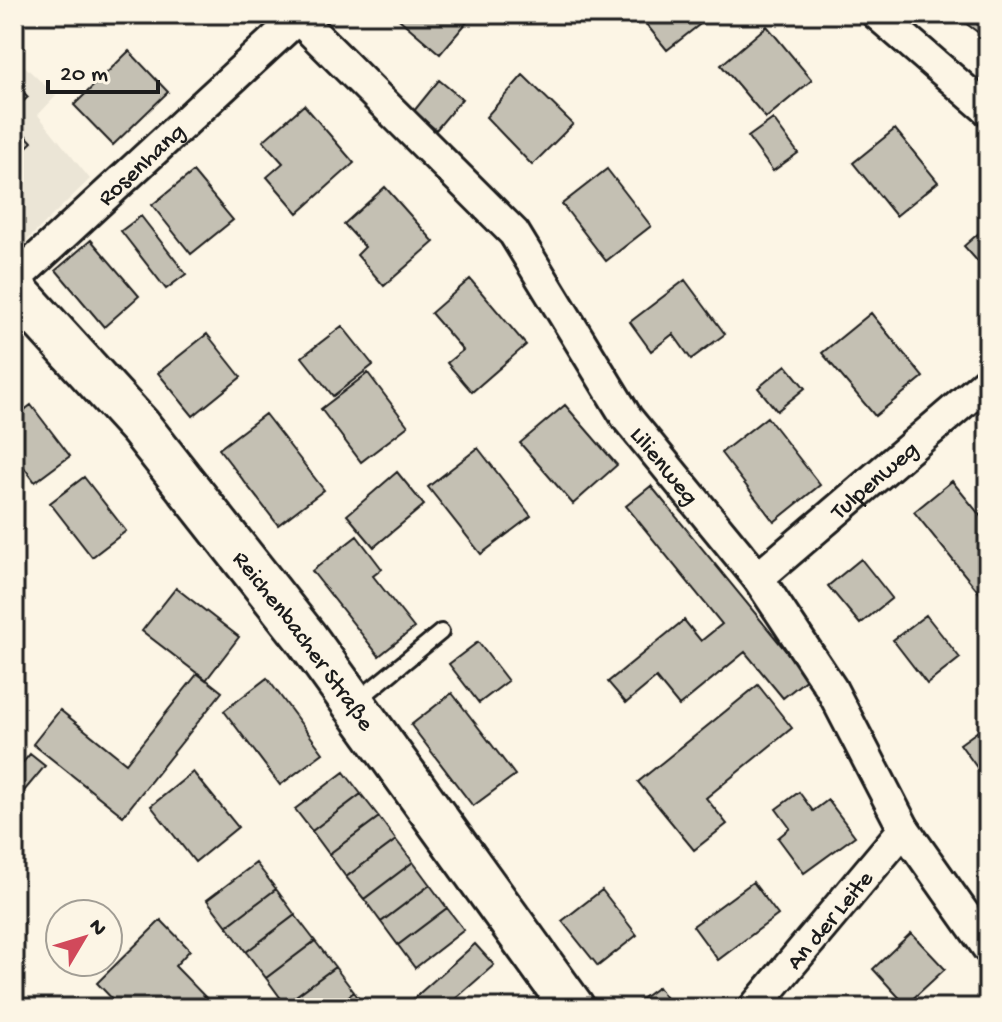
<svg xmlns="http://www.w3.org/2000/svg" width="1002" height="1022" viewBox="0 0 1002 1022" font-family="'Gochi Hand',sans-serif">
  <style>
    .built { fill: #ebe5d6 }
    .building { fill: #c4c0b3; stroke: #1c1c1c; stroke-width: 2 }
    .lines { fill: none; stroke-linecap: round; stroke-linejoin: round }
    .service-casing { stroke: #1c1c1c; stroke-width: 20 }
    .minor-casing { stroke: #1c1c1c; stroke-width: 36 }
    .secondary-casing { stroke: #1c1c1c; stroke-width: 48 }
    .service { stroke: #fcf5e5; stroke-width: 14 }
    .minor { stroke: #fcf5e5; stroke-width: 30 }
    .secondary { stroke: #fcf5e5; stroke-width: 42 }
    .labels { text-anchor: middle; stroke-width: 8; stroke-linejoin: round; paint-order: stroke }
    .street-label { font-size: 24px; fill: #1c1c1c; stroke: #fcf5e5 }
  </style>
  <rect width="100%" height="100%" fill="#fcf5e5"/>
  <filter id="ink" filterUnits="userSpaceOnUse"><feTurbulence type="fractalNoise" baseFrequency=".0125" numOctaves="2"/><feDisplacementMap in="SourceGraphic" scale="16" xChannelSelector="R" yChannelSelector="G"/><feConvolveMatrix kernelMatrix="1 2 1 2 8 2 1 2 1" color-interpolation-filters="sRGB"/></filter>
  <g filter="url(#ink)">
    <path class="built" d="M14 56 56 96 38 115 90 179 20 247 14 241Z"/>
    <path class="building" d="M393 14H474L440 54Z
      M638 14H713L667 50Z
      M953 14H988V20L979 33Z
      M767 26 812 80 766 118 721 65Z
      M129 51 168 92 113 145 74 105Z
      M523 75 573 124 532 165 486 117Z
      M439 80 462 99 436 130 414 111Z
      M14 82 28 97 14 110Z
      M304 105 354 163 298 213 267 177 283 163 263 141Z
      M773 119 798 153 773 171 748 137Z
      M14 123 32 142 14 159Z
      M895 129 938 182 896 216 853 163Z
      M607 169 651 226 606 261 562 204Z
      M193 172 233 220 191 254 152 205Z
      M385 187 434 242 384 286 357 255 365 247 344 224Z
      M141 216 186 274 166 289 121 231Z
      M988 225V273L964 246Z
      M91 240 139 296 104 327 56 270Z
      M470 279 526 345 472 392 447 363 463 350 431 313Z
      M685 280 725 334 691 359 673 334 651 351 630 322Z
      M871 313 923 377 875 416 822 353Z
      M342 326 373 365 333 396 302 357Z
      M207 334 241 377 193 416 158 373Z
      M786 365 805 388 777 411 758 388Z
      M368 373 408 426 361 462 321 409Z
      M31 405 70 456 35 482 14 454V418Z
      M565 405 617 465 573 504 520 443Z
      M265 414 324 490 278 525 219 449Z
      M767 417 820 485 774 522 721 453Z
      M478 448 531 516 481 554 428 487Z
      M397 472 424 505 374 547 347 515Z
      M84 477 126 531 92 557 50 503Z
      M952 481 988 525V589L981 595 914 512Z
      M651 486 808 678 783 698 745 652 679 706 656 678 626 703 608 682 684 620 701 641 722 624 626 506Z
      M357 536 382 569 373 576 414 628 379 656 312 571Z
      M861 559 892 598 860 624 828 586Z
      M176 588 239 637 206 680 142 631Z
      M926 615 960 658 927 684 893 640Z
      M478 642 508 681 479 703 449 664Z
      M198 673 222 692 123 816 33 744 60 710 126 763Z
      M267 678 323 753 280 785 224 711Z
      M758 685 792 728 706 798 727 824 694 850 638 782Z
      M452 693 515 775 473 806 411 725Z
      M988 724V779L986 780 960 744Z
      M30 754 45 766 19 797 14 793V773Z
      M193 772 238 827 195 862 151 806Z
      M344 772 361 794 312 831 295 809Z
      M799 792 813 811 828 800 855 836 804 873 778 838 790 828 776 809Z
      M361 794 379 817 329 854 312 831Z
      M379 817 396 840 346 877 329 854Z
      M396 840 413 862 364 899 346 877Z
      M413 862 430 885 381 922 364 899Z
      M256 863 276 889 227 926 207 900Z
      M753 882 778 915 718 960 693 926Z
      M430 885 447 908 398 945 381 922Z
      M276 889 295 915 246 952 227 926Z
      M602 890 637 935 598 966 562 921Z
      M447 908 464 930 415 968 398 945Z
      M295 915 315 941 266 978 246 952Z
      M161 920 190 950 175 966 216 1008H121L97 983Z
      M911 933 945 969 906 1005 873 969Z
      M315 941 335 967 285 1004 266 978Z
      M475 944 494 965 445 1008H403Z
      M335 967 354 992 334 1008H288L285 1004Z
      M658 987 673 1008H629Z
      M354 992 366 1008H334Z"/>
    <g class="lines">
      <g class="service-casing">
        <path id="service" d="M357 701 441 632"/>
      </g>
      <g class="minor-casing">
        <g id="minor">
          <path d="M877 14 988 110"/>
          <path id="s1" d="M298 18 514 233 627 418 758 578 831 688 904 829 988 948"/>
          <path id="s2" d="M14 280 302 14"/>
          <path id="s3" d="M758 578 988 381"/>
          <path id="s4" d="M754 1008 904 829"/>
        </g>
      </g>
      <g class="secondary-casing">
        <g id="secondary">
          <path id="s5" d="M14 289 140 427 306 638 573 1008"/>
        </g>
      </g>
      <use href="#service" class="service"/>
      <use href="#minor" class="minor"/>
      <use href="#secondary" class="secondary"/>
    </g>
  </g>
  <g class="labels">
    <g class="street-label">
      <text dy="8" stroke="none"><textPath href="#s2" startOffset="172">Rosenhang</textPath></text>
      <text dy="8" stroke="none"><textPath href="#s1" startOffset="582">Lilienweg</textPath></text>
      <text dy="8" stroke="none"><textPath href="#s3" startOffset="152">Tulpenweg</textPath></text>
      <text dy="8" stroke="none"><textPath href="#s5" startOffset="456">Reichenbacher Straße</textPath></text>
      <text dy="8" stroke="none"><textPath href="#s4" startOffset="116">An der Leite</textPath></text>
    </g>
  </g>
  <rect width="1002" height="1022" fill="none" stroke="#fcf5e5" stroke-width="48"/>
  <rect x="24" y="24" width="954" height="974" fill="none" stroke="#1c1c1c" stroke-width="3" filter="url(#ink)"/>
  <g transform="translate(84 938) rotate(52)"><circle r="38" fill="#fcf5e5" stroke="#a29e95" stroke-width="2"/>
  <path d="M0-6L14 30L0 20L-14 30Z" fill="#d1495b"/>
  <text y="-12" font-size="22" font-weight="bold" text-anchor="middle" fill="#1c1c1c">N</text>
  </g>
  <path d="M48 80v12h110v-12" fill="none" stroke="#1c1c1c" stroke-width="4"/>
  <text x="60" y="80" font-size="24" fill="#1c1c1c" stroke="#fcf5e5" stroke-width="6" paint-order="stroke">20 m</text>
</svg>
